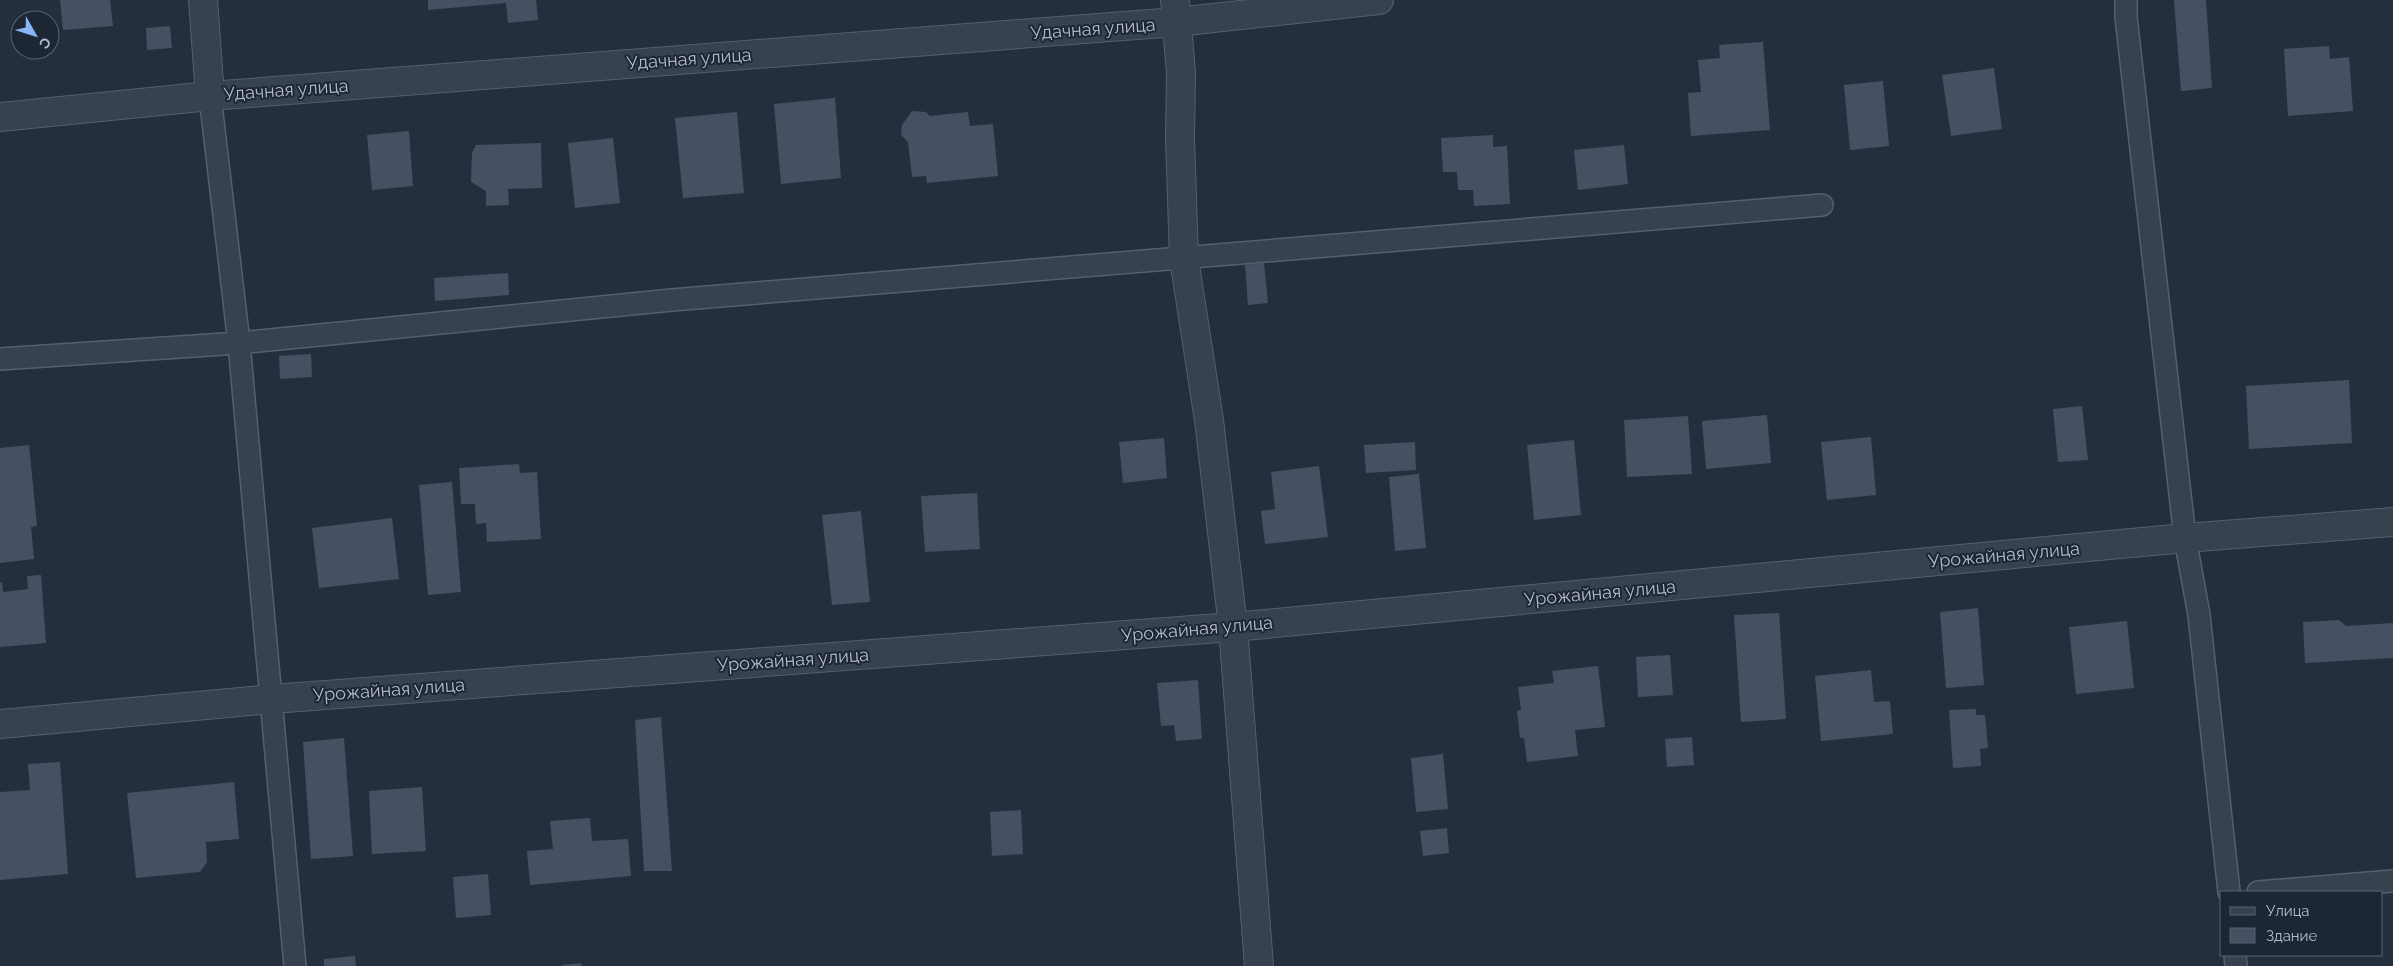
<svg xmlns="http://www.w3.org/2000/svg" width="2393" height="966" viewBox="0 0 2393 966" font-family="Raleway,sans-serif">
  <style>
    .building { fill: #455162 }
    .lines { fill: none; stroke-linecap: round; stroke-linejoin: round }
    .service-casing { stroke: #565f6c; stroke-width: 24 }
    .minor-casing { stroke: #565f6c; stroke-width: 30 }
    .service { stroke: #38414e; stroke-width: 21 }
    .minor { stroke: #38414e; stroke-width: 28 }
    .labels { text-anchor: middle; stroke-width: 4; stroke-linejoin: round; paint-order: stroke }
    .street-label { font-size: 18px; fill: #b4bcc9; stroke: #1d2633 }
  </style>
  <rect width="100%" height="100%" fill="#242f3e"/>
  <path class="building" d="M60 0H110L113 26 63 30Z
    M428 0H536L538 20 508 23 506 3 428 10Z
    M2174 0H2206L2212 88 2181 91Z
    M170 26 172 48 147 50 146 28Z
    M1763 42 1770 130 1691 136 1688 93 1701 92 1698 60 1720 58 1719 45Z
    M2329 46 2330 59 2349 57 2353 111 2288 116 2284 49Z
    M1994 68 2002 129 1951 136 1942 75Z
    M1883 81 1889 146 1850 150 1844 85Z
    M835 98 841 178 781 184 774 104Z
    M912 111 926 112 930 116 968 112 970 126 993 124 998 176 927 183 926 176 912 177 908 142 901 135 902 125Z
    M737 112 744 193 683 198 675 118Z
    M409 131 413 186 372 190 367 135Z
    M1493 135V147L1507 146 1510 204 1474 206 1473 190H1458L1457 172H1443L1441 138Z
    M613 138 620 203 575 208 568 143Z
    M541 143 542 188 508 189 509 205 486 206V191L471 182 472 153 476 145Z
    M1624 145 1628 184 1578 190 1574 150Z
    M1264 263 1268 303 1248 305 1245 265Z
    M508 273 509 295 435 301 434 278Z
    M311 354 312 377 280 379 279 356Z
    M2349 380 2352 443 2249 449 2246 386Z
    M2082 406 2088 460 2058 462 2053 409Z
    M1767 415 1771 463 1706 469 1702 421Z
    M1688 416 1692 474 1627 477 1624 420Z
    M1871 437 1876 495 1827 500 1821 442Z
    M1164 438 1167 478 1123 483 1119 442Z
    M1574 440 1581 515 1534 520 1527 445Z
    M1415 442 1416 470 1366 473 1364 445Z
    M29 445 37 526 31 527 34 559 0 563V448Z
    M519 464 520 473 537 472 541 539 487 542 486 523 476 524 475 504H461L459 468Z
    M1319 466 1328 537 1265 544 1261 511 1275 509 1271 472Z
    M1419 474 1426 548 1395 551 1389 477Z
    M452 482 461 592 428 595 419 485Z
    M977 493 980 549 925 552 921 496Z
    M861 511 870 602 832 605 822 515Z
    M392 518 399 579 319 588 312 528Z
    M41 575 46 643 0 647V583L2 582 3 592 28 589 27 576Z
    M1978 608 1984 685 1946 688 1940 612Z
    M1779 613 1786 719 1741 722 1734 615Z
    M2339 620 2346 626 2393 623V658L2305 663 2303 622Z
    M2127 621 2134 688 2076 694 2069 627Z
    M1670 655 1673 695 1638 697 1636 657Z
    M1598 666 1605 727 1575 730 1578 756 1527 762 1524 738H1520L1517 711 1521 710 1518 687 1554 683 1552 671Z
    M1871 670 1874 702 1890 701 1893 734 1821 741 1815 676Z
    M1198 680 1202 739 1176 741 1174 725 1161 726 1157 683Z
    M1976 709V715H1985L1988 748 1980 749 1981 766 1953 768 1949 710Z
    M661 717 672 871H644L635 720Z
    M1692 737 1694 765 1667 767 1665 739Z
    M344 738 353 856 311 859 303 742Z
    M1443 754 1448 809 1416 812 1411 758Z
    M60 762 68 874 0 880V792L30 790 28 764Z
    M234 782 239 839 206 842 207 862 200 872 136 878 127 793Z
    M422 787 426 851 372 854 369 791Z
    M1021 810 1023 854 992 856 990 812Z
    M590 818 592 841 628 839 631 876 530 885 527 851 553 849 550 821Z
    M1447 828 1449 853 1423 856 1420 831Z
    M488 874 491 915 456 918 453 877Z
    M355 956 356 966H324V959Z
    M581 963 582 966H562V965Z"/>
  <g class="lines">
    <g class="service-casing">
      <path id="service" d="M2126 0V17L2185 538 2199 615 2229 892
        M210 96 239 343 295 966
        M0 359 239 343 672 300 1822 205
        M2258 892 2393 881
        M2235 955 2236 966"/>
    </g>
    <g class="minor-casing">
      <path id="minor" d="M203 0 210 96
        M1175 0 1181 73 1180 138 1184 259 1209 420 1233 627 1259 966
        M0 117 210 96 1176 22 1379 0
        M0 724 272 699 1233 627 2185 538 2393 522"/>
    </g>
    <use href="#service" class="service"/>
    <use href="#minor" class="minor"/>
  </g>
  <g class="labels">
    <g class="street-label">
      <text transform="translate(1093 29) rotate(-4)" y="6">Удачная улица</text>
      <text transform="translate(689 59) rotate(-4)" y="6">Удачная улица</text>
      <text transform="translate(286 90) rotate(-4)" y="6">Удачная улица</text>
      <text transform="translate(2004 555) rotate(-5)" y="6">Урожайная улица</text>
      <text transform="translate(1600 593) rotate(-5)" y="6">Урожайная улица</text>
      <text transform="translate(1197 629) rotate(-5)" y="6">Урожайная улица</text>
      <text transform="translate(793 660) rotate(-4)" y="6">Урожайная улица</text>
      <text transform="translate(389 690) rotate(-4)" y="6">Урожайная улица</text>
    </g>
  </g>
  <rect x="2220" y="891" width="162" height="65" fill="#1d2633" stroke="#59626f"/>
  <rect x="2230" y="907" width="25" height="8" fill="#38414e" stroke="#59626f"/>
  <text x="2266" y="916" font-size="15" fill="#b4bcc9">Улица</text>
  <rect x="2230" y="928" width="25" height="15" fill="#455162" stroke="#59626f"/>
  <text x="2266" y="941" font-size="15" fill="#b4bcc9">Здание</text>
  <g transform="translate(35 35) rotate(129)"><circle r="24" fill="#1d2633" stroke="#59626f"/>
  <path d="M0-4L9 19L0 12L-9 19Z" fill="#8ab4f8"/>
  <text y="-8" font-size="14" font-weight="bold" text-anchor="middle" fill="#b4bcc9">С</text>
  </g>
</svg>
